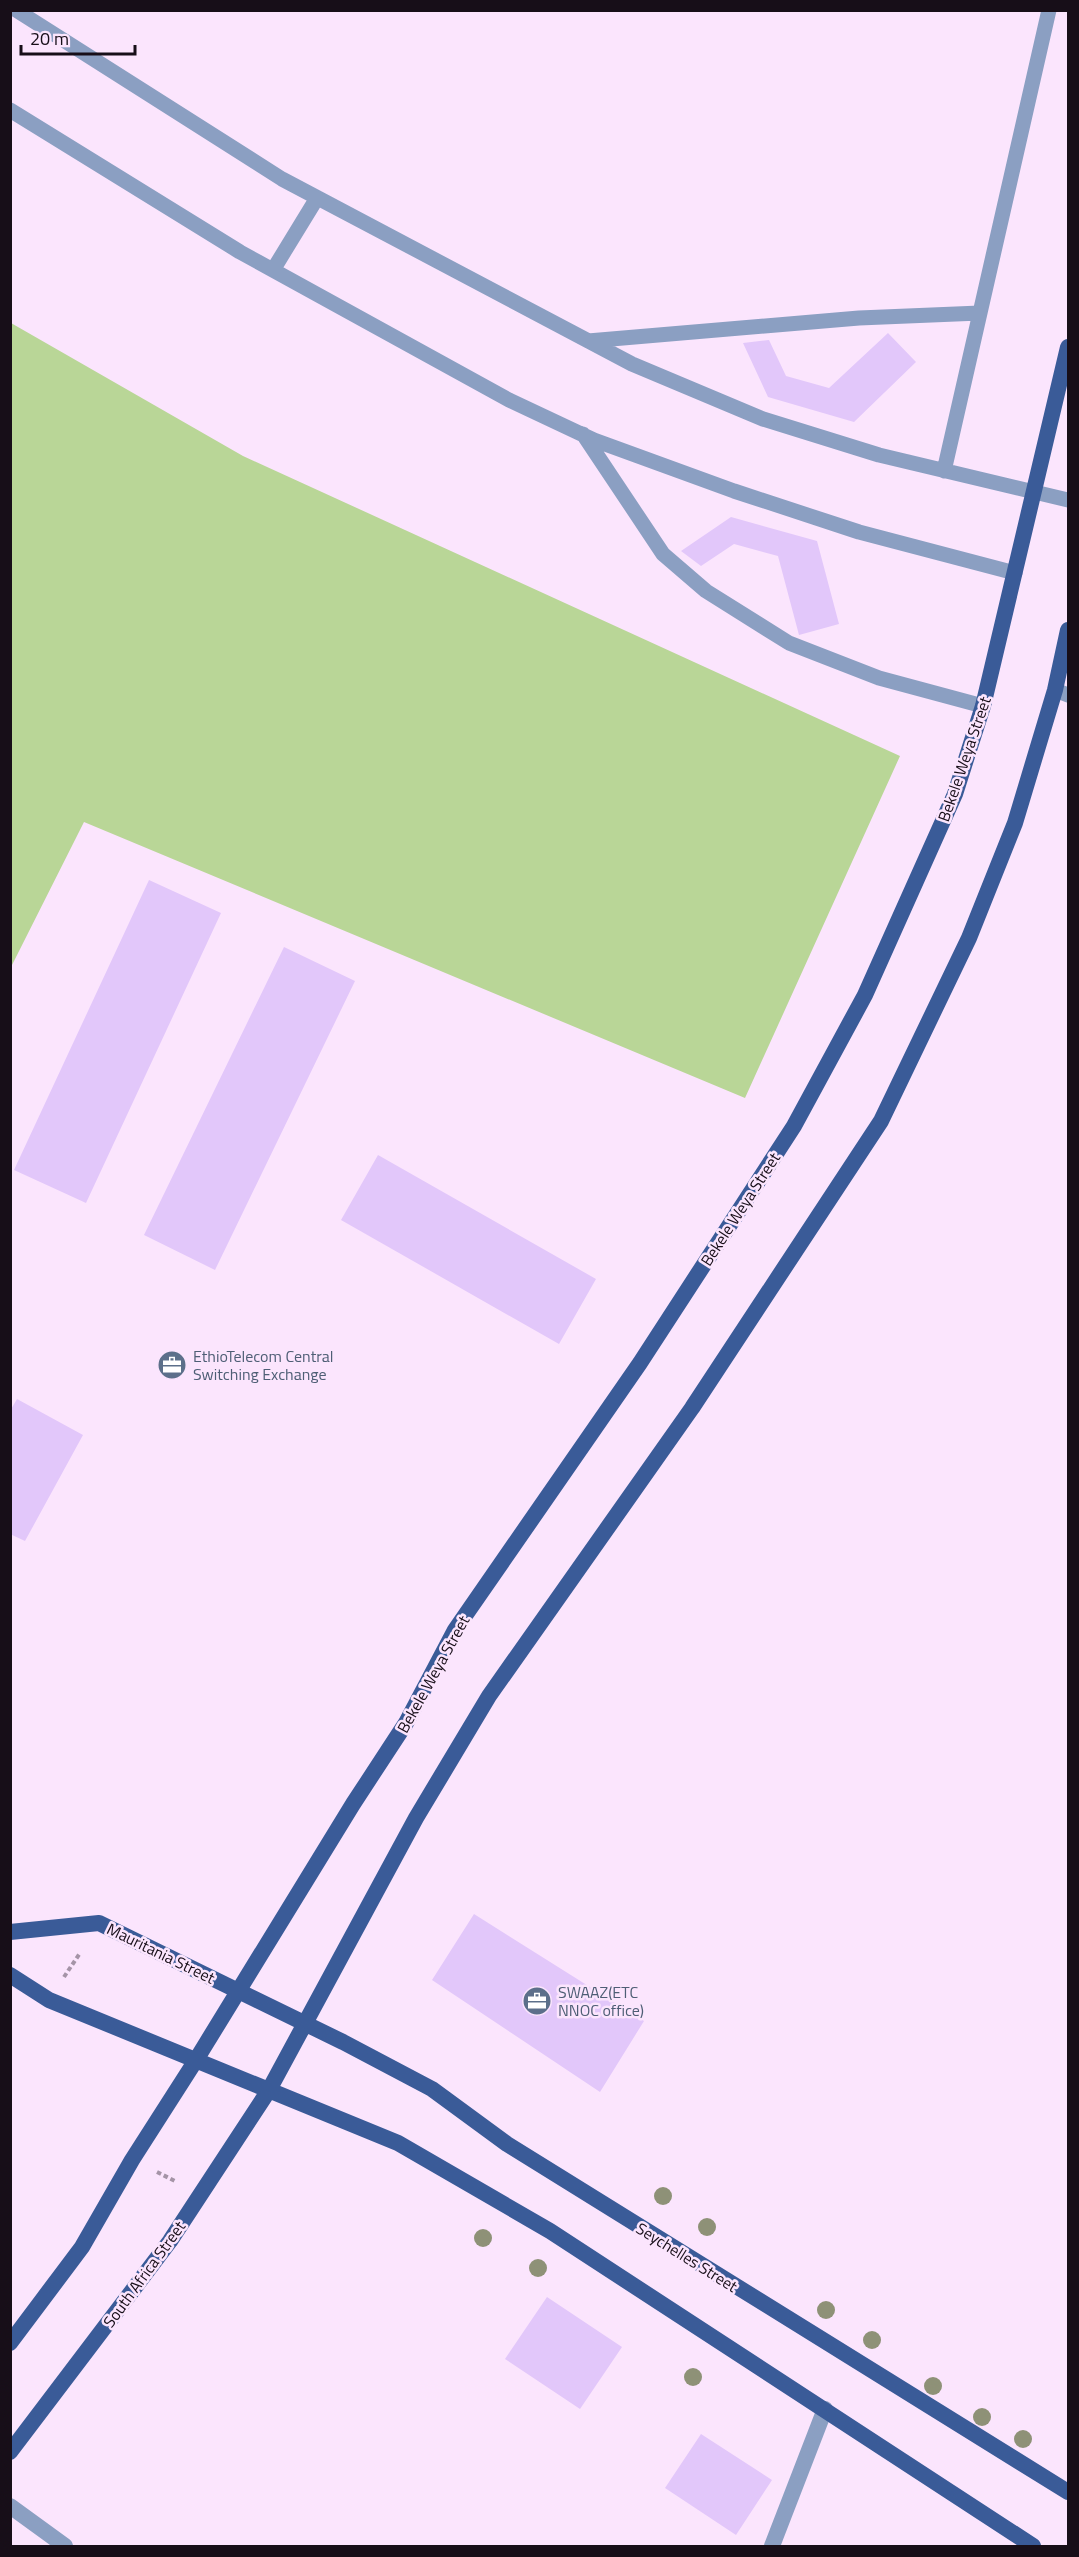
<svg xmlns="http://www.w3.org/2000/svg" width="1079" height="2557" viewBox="0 0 1079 2557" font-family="'Titillium Web',sans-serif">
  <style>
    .green { fill: #b9d697 }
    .building { fill: #e2c7fa }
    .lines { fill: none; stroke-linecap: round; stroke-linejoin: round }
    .path { stroke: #a594a7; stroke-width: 4; stroke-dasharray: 4.5 3; stroke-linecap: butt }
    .service { stroke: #8b9fc2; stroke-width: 15 }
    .minor { stroke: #8b9fc2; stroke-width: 16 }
    .primary { stroke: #3a5b98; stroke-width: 16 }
    .tree { fill: #8e9177 }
    .labels { text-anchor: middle; stroke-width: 5; stroke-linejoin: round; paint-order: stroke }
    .street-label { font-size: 16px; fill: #170e18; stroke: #fbe5fd }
    .service-label { font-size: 16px; fill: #4e5e75; stroke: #fbe5fd; text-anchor: start }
  </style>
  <rect width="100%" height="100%" fill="#fbe5fd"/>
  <path class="green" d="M11 323 243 456 900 756 745 1098 84 822 11 967Z"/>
  <path class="building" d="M888 333 916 362 854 422 768 397 743 343 769 340 786 376 829 388Z
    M731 517 817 541 839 624 799 635 778 556 734 544 701 566 681 551Z
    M149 880 221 913 86 1203 14 1170Z
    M284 947 355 981 215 1270 144 1235Z
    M378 1155 596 1279 559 1344 341 1220Z
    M17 1399 83 1435 25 1541 10 1534V1411Z
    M474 1914 644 2021 600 2092 432 1980Z
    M547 2297 622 2347 580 2409 505 2359Z
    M701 2434 772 2480 736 2535 665 2488Z"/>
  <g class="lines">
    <path class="path" d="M64 1977 80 1953
      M157 2172 177 2182"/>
    <path class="service" d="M16 10 282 179 632 364 763 419 879 455 1068 500
      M10 110 240 252 509 400 594 440 734 491 859 532 1015 573
      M273 270 317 198
      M588 341 859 318 980 313
      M583 434 663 554 706 591 789 643 879 678 983 706
      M944 471 1049 10
      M1055 690 1068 695"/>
    <path class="minor" d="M10 2506 65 2546
      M772 2546 825 2409"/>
    <path class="primary" d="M10 1932 99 1923 343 2042 432 2089 507 2144 1068 2492
      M10 1975 49 2000 398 2143 550 2231 1033 2546
      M10 2343 82 2247 132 2160 196 2060 353 1804 406 1723 455 1630 640 1363 794 1126 865 995 955 794 983 706 1068 347
      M10 2452 170 2241 269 2090 416 1818 489 1696 692 1408 881 1121 969 938 1015 823 1055 690 1068 630"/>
  </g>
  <g class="tree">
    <circle cx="663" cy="2196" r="9"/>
    <circle cx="707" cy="2227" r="9"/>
    <circle cx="483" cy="2238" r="9"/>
    <circle cx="538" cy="2268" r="9"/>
    <circle cx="826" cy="2310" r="9"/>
    <circle cx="872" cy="2340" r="9"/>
    <circle cx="693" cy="2377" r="9"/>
    <circle cx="933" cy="2386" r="9"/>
    <circle cx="982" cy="2417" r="9"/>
    <circle cx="1023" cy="2439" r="9"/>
  </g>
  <defs>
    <g id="office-disc" transform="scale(1.5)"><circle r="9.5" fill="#5c6f8a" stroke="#fbe5fd"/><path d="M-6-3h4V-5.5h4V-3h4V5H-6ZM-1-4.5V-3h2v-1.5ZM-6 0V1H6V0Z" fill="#fff"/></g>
  </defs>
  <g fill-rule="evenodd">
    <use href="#office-disc" x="172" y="1365"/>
    <use href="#office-disc" x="537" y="2001"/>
  </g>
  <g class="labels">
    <g class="street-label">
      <text transform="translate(964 759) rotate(-71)" y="6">Bekele Weya Street</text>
      <text transform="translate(740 1209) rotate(-57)" y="6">Bekele Weya Street</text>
      <text transform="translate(433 1674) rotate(-61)" y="6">Bekele Weya Street</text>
      <text transform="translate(161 1953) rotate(26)" y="6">Mauritania Street</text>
      <text transform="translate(687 2257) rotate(32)" y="6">Seychelles Street</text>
      <text transform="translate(144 2274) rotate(-54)" y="6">South Africa Street</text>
    </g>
    <g class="service-label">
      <text x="193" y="1362">EthioTelecom Central<tspan x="193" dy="18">Switching Exchange</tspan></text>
      <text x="558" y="1998">SWAAZ(ETC<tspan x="558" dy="18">NNOC office)</tspan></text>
    </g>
  </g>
  <rect width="1079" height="2557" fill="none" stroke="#170e18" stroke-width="24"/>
  <path d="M21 45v9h114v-9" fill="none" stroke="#170e18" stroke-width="3"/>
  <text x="30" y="45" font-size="18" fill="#170e18" stroke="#fbe5fd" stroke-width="4.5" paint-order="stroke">20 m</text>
</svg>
